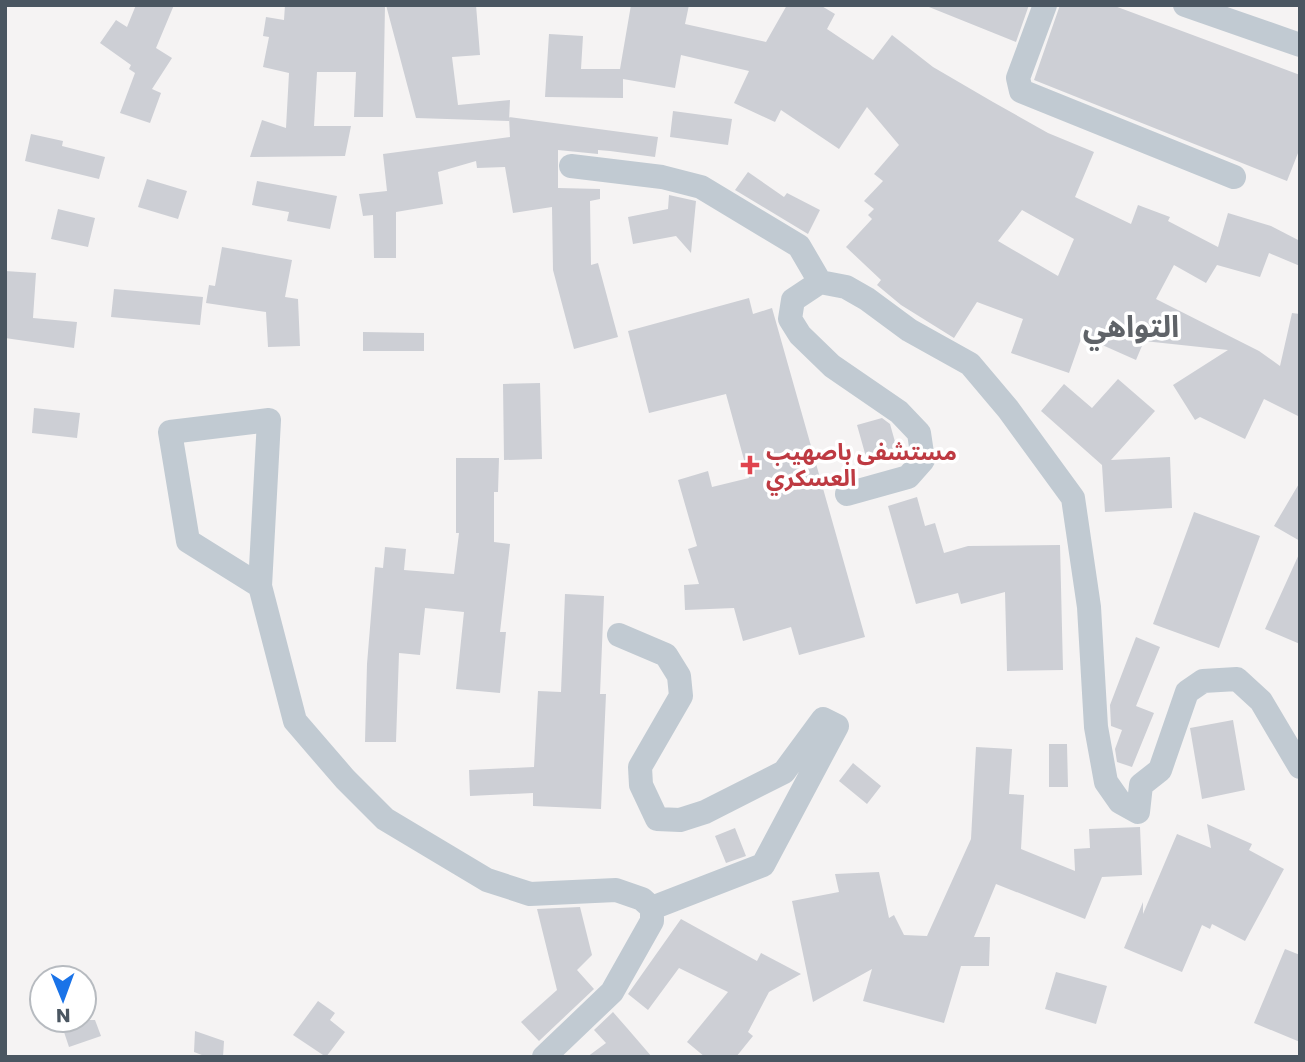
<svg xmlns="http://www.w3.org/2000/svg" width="1305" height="1062" viewBox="0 0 1305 1062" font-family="Poppins,'Noto Sans Arabic',sans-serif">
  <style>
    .building { fill: #cdcfd5; fill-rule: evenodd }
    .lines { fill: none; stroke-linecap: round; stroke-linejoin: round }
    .minor { stroke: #c1cad2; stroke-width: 24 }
    .health-dot { fill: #e0444e; stroke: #fff; stroke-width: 2.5 }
    .labels { text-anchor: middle; stroke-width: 7; stroke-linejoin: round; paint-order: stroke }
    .health-label { font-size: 23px; font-weight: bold; fill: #be3a42; stroke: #fff; text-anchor: start }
    .district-label { font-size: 30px; font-weight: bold; fill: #5f6368; stroke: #fff }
  </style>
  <rect width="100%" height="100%" fill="#f5f3f3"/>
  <path class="building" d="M136 5H174L156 48 172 58 152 89 161 93 150 123 120 113 135 73 129 69 131 65 100 43 116 20 127 27Z
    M285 5H385L383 117H354L356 72H317L314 126H351L345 156 250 157 262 120 286 128 289 73 263 67 269 37 263 36 266 17 284 20Z
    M386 5H476L480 55 452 57 458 105 510 100 509 121 416 118Z
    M631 5H689L685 24 766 42 787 5H820L835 14 827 29 873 60 892 35 933 67 993 102 1048 133 1094 152 1075 197 1131 224 1138 205 1170 217 1168 221 1218 247 1228 213 1271 226 1300 241V266L1269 253 1260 277 1217 265 1206 283 1174 265 1156 299 1259 351 1280 366 1292 313 1300 314V417L1264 399 1245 439 1200 417 1195 420 1173 385 1228 350 1144 341 1136 360 1082 336 1069 373 1011 353 1023 319 977 302 954 338 901 305 877 285 881 280 846 247 872 219 868 215 874 209 864 201 883 181 874 174 899 145 867 107 839 149 781 110 775 122 734 103 749 71 681 55 675 88 623 79V98L545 97 549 34 583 36 581 69H620ZM1022 210 1074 239 1058 276 998 241Z
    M924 5H1029L1016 42Z
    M1060 5H1112L1300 75V148L1287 181 1034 80Z
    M673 111 732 119 728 145 670 137Z
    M509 117 658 137 655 157 610 151 598 150V154L558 150V188L600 189V199L590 201 591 265 598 263 618 337 574 349 553 270 552 207 513 213 505 167 477 168 476 161 438 172 443 204 396 212V258H374L373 215 363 216 359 194 387 191 383 154 510 137Z
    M31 134 63 141 62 146 105 157 99 179 25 161Z
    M748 172 784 197 787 193 820 210 808 234 735 190Z
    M147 179 187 191 178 219 138 207Z
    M257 181 337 196 330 229 287 221 289 212 252 205Z
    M669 195 696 201 691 253 676 236 633 244 628 217 668 209Z
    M58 209 95 218 88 247 51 239Z
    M222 247 292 260 285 297 298 299 300 346 268 347 266 312 206 303 209 285 215 286Z
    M5 271 36 273 33 318 77 322 74 348 5 338Z
    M114 289 203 297 200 325 111 317Z
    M749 298 753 314 772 308 865 637 799 655 791 627 743 641 734 608 685 610 684 585 699 584 688 549 697 546 678 480 708 471 712 487 749 478 726 394 649 413 628 331Z
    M363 332 424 333V351H363Z
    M1118 379 1155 411 1111 460 1170 457 1172 508 1105 512 1102 465 1041 411 1064 384 1092 408Z
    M540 383 542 459 504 460 503 384Z
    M34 408 80 413 77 438 32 433Z
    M882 418 890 424 899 456 868 464 857 425Z
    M456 458H499L498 492H494V542L510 544 500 632H506L500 693 456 689 464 612 425 608 420 655 399 653 396 742H365L367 664 375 567 383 568 385 547 406 549 404 570 454 574 459 533H456Z
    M1300 482V541L1274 526Z
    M917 497 925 526 935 523 944 553 968 546 1060 545 1063 670 1007 671 1005 592 961 604 958 593 916 604 888 506Z
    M1194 512 1260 536 1219 648 1153 624Z
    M1300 552V644L1265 629Z
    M565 594 604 596 600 694H606L601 809 533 806V793L470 796 469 770 534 767 538 691 561 692Z
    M1136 637 1160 647 1136 706 1154 713 1132 767 1117 762 1115 749 1122 730 1111 726 1110 705Z
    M1233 720 1245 790 1202 799 1190 728Z
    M1049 744H1067L1068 787H1049Z
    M976 747 1012 749 1009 794 1024 795 1021 849 1075 871 1074 849 1090 848 1089 829 1140 827 1142 875 1102 877 1085 919 996 884 974 937H990L989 966H961L944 1023 863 1001 872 969 813 1002 792 901 839 892 835 874 879 872 889 918 894 915 904 935 927 936 971 839Z
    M853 763 881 786 867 804 839 781Z
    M1207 824 1252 844 1249 850 1284 869 1245 941 1212 924 1210 929 1202 925 1182 972 1124 948 1143 902V914L1177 834 1211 848Z
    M735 828 746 856 726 863 715 836Z
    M580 907 592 955 577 970 594 989 539 1041 521 1022 557 990 537 909Z
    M681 919 757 961 761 953 801 974 769 992 748 1032 753 1036 736 1057H705L687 1042 728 992 679 968 648 1010 628 994Z
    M1285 949 1300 955V1042L1254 1023Z
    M1056 972 1107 986 1096 1024 1045 1009Z
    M318 1001 335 1013 330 1020 345 1032 326 1057 293 1035Z
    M613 1012 627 1028 652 1057H587L606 1043 594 1030Z
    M60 1020H95L101 1036 69 1047Z
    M195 1031 224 1041 223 1057H207L194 1052Z"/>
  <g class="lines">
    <path class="minor" d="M1045 5 1018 78 1021 91 1234 177
      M1185 5 1300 45
      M571 166 662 177 701 187 799 246 820 282
      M847 494 908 477 923 460 919 433 899 412 832 366 800 335 790 319 793 300 820 282 846 287 867 299 909 330 970 364 1008 409 1073 498 1089 607 1096 727 1106 782 1120 802 1138 812 1141 785 1160 770 1187 692 1203 681 1237 679 1261 701 1300 767
      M260 586 188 541 170 432 269 420 260 586 295 721 345 779 385 819 487 880 530 894 616 890 642 899 652 908V921L612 992 544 1057
      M619 635 666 655 679 676 681 696 640 767 641 785 657 819 680 820 705 812 784 772 823 719 837 726 763 865 652 908"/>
  </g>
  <path class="health-dot" d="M746.5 454.5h7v7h7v7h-7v7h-7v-7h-7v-7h7z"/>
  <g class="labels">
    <g class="health-label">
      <text x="766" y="460">مستشفى باصهيب<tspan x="766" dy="26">العسكري</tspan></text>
    </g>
    <g class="district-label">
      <text x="1131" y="337">التواهي</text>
    </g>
  </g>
  <rect width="1305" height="1062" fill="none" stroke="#4a5661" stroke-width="14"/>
  <g transform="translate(63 999) rotate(179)"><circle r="33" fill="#ffffff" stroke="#b7bbc0" stroke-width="2"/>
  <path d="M0-5L12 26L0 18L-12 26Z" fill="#1a73e8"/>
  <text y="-10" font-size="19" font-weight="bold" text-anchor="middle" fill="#4a5661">N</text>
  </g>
</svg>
